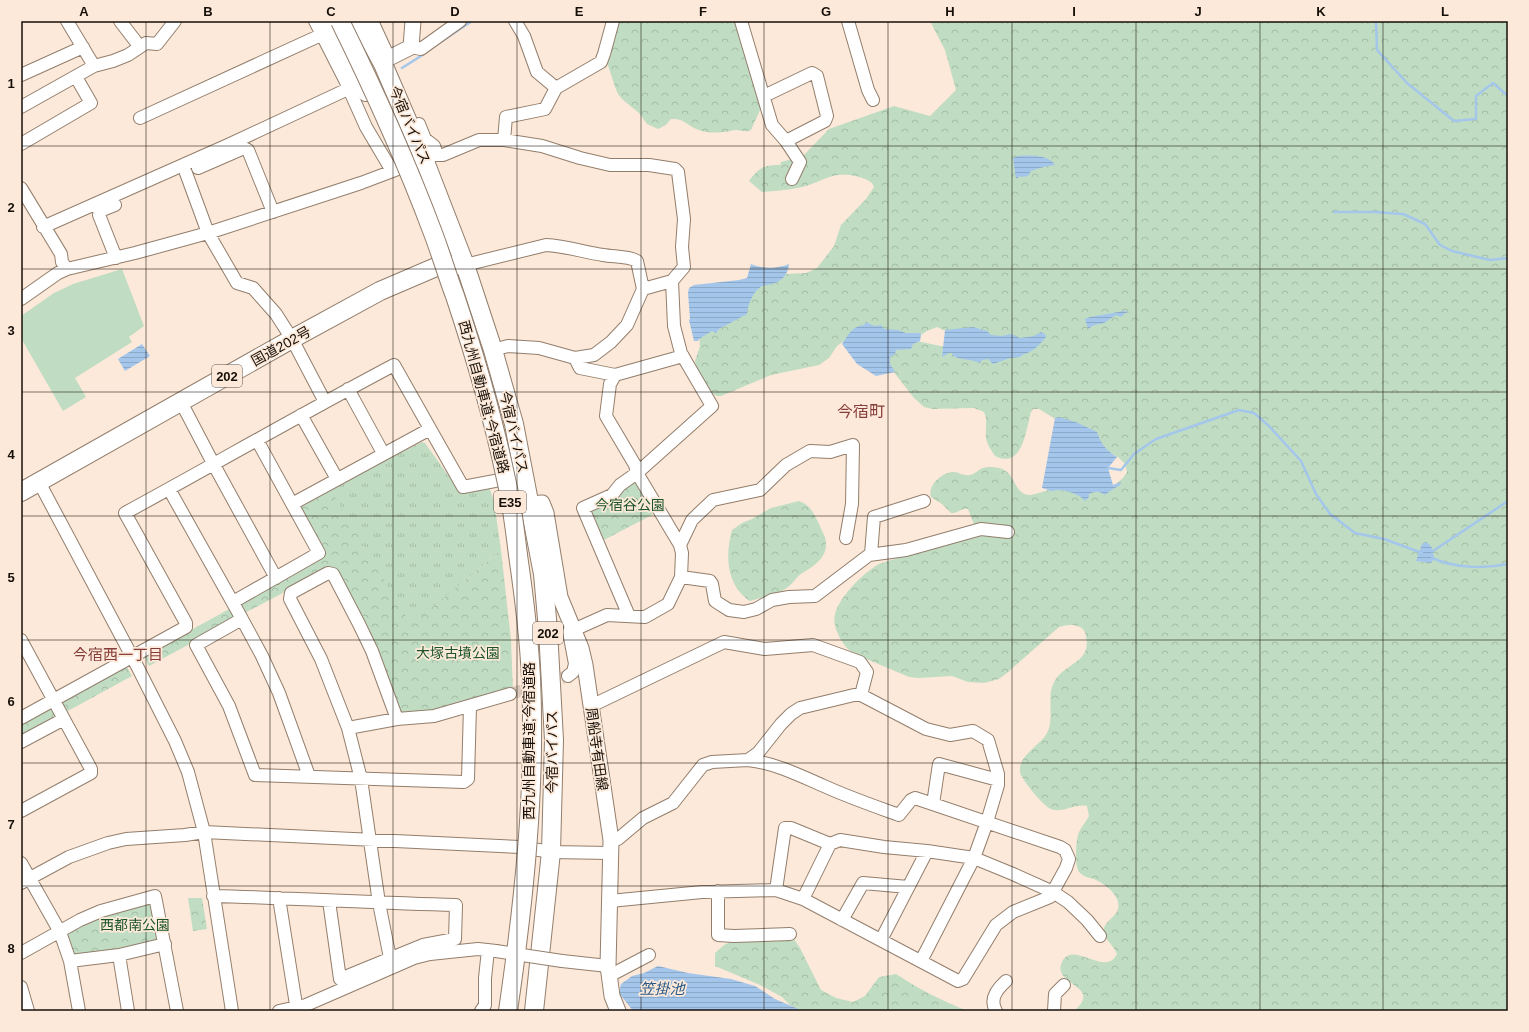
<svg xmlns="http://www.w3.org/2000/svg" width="1529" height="1032" viewBox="0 0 1529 1032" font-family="Helvetica,'Noto Sans JP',sans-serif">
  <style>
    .grass { fill: url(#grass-tufts) }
    .forest { fill: url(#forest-crowns) }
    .pitch { fill: #c0ddc3 }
    .water { fill: url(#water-rules) }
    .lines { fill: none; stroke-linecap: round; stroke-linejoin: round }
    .stream { stroke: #a4c6eb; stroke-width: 2.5 }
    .minor-tunnel { stroke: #dac8ba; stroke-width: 12; stroke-dasharray: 12 6; stroke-linecap: butt }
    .minor-casing { stroke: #937e6c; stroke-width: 14 }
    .major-casing { stroke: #937e6c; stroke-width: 17 }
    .highway-casing { stroke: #937e6c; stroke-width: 20 }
    .minor { stroke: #fff; stroke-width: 12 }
    .major { stroke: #fff; stroke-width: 15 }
    .highway { stroke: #fff; stroke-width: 18 }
    .minor-bridge-casing { stroke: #937e6c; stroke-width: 14; stroke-linecap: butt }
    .highway-bridge-casing { stroke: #937e6c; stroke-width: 20; stroke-linecap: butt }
    .minor-bridge { stroke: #fff; stroke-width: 12 }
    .highway-bridge { stroke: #fff; stroke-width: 18 }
    .grid { fill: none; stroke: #160f08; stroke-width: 1; stroke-opacity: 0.55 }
    .labels { text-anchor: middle; stroke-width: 3.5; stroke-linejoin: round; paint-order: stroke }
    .shield { fill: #fce9d9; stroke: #5b5047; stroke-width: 1 }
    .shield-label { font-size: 13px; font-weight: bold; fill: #160f08 }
    .street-label { font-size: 14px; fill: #160f08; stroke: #fce9d9 }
    .park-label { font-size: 14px; fill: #1b5428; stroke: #fce9d9 }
    .neighbourhood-label { font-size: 15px; fill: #853d39; stroke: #fce9d9 }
    .water-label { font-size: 15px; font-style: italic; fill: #265786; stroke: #fce9d9 }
    .quarter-label { font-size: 16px; fill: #853d39; stroke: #fce9d9 }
    .neatline { fill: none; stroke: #160f08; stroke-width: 1.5 }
    .grid-label { font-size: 13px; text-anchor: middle; font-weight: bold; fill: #160f08 }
  </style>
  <defs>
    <pattern id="grass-tufts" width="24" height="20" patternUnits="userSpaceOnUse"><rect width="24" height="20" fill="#c0ddc3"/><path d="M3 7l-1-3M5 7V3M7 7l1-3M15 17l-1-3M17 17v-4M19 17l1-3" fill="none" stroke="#a4bca6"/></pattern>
    <pattern id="forest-crowns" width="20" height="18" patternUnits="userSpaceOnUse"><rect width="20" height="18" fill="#c0ddc3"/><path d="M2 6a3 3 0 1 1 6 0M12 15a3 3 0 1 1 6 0" fill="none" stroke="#a4bca6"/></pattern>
    <pattern id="water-rules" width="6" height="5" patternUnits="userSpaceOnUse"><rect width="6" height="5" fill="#a4c6eb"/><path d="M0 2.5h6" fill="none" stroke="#8ca9c8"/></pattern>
  </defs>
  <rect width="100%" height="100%" fill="#fce9d9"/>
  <path class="grass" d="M422 442 425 443 460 492 489 487 494 501 501 550 411 626 392 621 317 495Z"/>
  <path class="forest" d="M617 21H735L761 101 760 110 751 130C745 133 742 130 736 130 732 130 728 132 724 132 716 133 706 133 699 130 687 126 685 118 671 119L666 125 658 129 647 124 639 113 623 100 618 94 615 87 607 62Z
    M930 21H1508V1011H1074C1104 985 1051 986 1062 962 1072 939 1106 978 1117 954 1114 946 1104 939 1104 931 1103 919 1124 916 1117 899 1113 890 1103 883 1094 879 1090 878 1084 877 1080 873 1074 868 1076 842 1078 835 1080 828 1086 822 1089 816L1087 806C1075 803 1060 815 1049 808 1042 804 1021 779 1020 772 1018 755 1040 746 1047 733 1055 718 1046 697 1054 682 1064 663 1092 663 1086 636 1085 632 1084 629 1080 627 1072 624 1067 625 1059 627L1007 673 999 679 984 683 968 682 952 676 919 678 909 677 857 655C849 651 844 646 840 638 836 631 833 622 835 614 840 596 863 573 879 564L974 533V524L968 509C962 507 957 514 951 513L942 504 931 497C927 485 943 471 955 472 960 473 964 476 970 475 975 474 978 470 983 468 988 466 1000 467 1004 470 1015 475 1015 495 1030 495 1038 494 1046 490 1053 489 1070 487 1089 488 1106 492L1123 478 1127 472 1125 464 1119 458 1039 409H1033L1031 412C1026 429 1023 470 995 456 992 451 987 445 986 438 985 429 988 420 984 412L974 408 932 409 924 407 914 398 889 366 888 357 896 349 917 341 945 347 950 333 937 327 927 331 915 339 856 332 837 346 829 358 819 365 771 375 721 396H717L713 394 696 366 695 361 700 346 699 336 745 305 759 286 784 274 806 273 817 268 834 246 841 225 866 199 874 187 872 183C867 179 862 178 856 176 830 171 824 182 802 187 789 190 775 191 762 192L749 181C758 169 764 164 780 165L781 162 803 156 829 129 894 106 930 116 956 90 945 50Z
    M633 478 649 499 653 512 652 515 600 542 589 509Z
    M329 487 411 625 501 550 511 640 513 691 437 712 401 717 328 569 243 614 240 603 321 558 298 507Z
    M799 501C811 505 814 514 820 526 822 531 826 537 826 543 827 559 812 567 801 574 795 578 793 584 788 587 777 595 763 597 750 601 726 585 725 555 732 530L742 523 752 519 771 508Z
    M231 608 235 617 234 620 149 666 144 656Z
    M127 667 132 676 66 712 61 704 63 700 123 668Z
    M50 707 52 708 56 714 54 718 21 737V723Z
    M188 898H202L207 929 193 931Z
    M152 902 159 941 73 956 65 935 95 918Z
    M777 935 794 939 800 948 821 990 836 998 853 1002 865 996 879 977 896 974C919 989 942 1001 968 1011H796L782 997 760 985 715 966V953L724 945 737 939Z"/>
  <path class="pitch" d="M122 269 144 326 129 337 132 342 75 378 86 397 63 411 21 338V316L54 293 73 284Z"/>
  <path class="water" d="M1018 156C1029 155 1049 155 1055 165 1047 166 1038 168 1031 171L1028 176 1021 177 1020 176 1016 179 1013 158Z
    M751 264C763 269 777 269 789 264 788 275 782 281 772 284 768 285 765 285 762 286 753 291 748 304 747 314L719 329 716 333 712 331 699 339 698 341H694L689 320 690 319 688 293 689 288 694 285 739 280 747 278Z
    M1124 311 1130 312 1125 313 1121 317 1116 315 1104 323 1094 325 1088 329 1085 319 1090 317Z
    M866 322 874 326 881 325 884 329 898 330 906 333H920L921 335 920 341 913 344 911 349 896 350 895 354 890 357V364L895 372 876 376 857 364 842 344C848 335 852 326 864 325Z
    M973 327 987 331 991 335 1001 336 1011 334 1020 338 1034 336 1041 332 1045 334 1046 337C1042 342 1037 348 1031 351 1027 354 1024 353 1020 357L1010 358 993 364 988 359 982 360 980 363C971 359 961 360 953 356L952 353H949L942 357 945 330Z
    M142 344 150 356 125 371 118 359Z
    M1059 417 1076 422 1097 432C1101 444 1106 450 1117 457L1108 468 1113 485 1121 482 1120 485 1110 491 1105 495C1099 491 1096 491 1089 494V497L1085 501C1079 494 1067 490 1058 490 1057 490 1053 491 1051 491 1048 490 1046 489 1042 488L1055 418Z
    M1426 542C1433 546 1433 551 1434 559L1431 563 1416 561 1422 544Z
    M658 966 688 973 731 979 755 986 775 999 803 1011H633L619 993 621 984 632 976 644 973Z"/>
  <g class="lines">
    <path class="stream" d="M1376 21 1377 50 1407 83 1454 121 1476 119V96L1493 83 1508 96
      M436 45 472 21
      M402 68 424 54
      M1334 212H1375L1403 214 1425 224 1440 245 1452 251 1490 260 1508 258
      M1108 468 1121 470 1134 454 1156 439 1239 410 1254 413 1269 426 1301 461 1316 494 1330 514 1355 533 1384 539 1422 553
      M1431 551H1433L1508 501
      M1432 558C1454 568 1484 569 1508 564"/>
    <path class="minor-tunnel" d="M510 694 568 676"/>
    <g class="minor-casing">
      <path id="minor" d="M67 21 94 66
        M120 21 140 47
        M315 21 345 80 366 127 392 171
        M372 21 389 58
        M515 21 524 36 537 72 556 88
        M741 21 772 125 786 141 800 162 792 179
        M848 21 868 90 873 100
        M411 47 421 49 460 21
        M21 75 83 47
        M764 96 812 73 817 76 827 116 825 121 786 141
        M21 107 94 66 113 61 128 55 146 43 157 44 175 21
        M140 118 321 35
        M419 124 425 139 434 146 436 152 435 155
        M504 140 506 117 545 109 556 88 601 62 604 54 613 21
        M21 144 91 103 76 77
        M198 168 244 148 248 150 273 212
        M186 173 208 233 237 283 253 288 276 314 292 339 325 402
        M21 188 61 254 62 262 67 269
        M115 205 100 211 99 215 116 258
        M43 227 228 145 348 89
        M465 265 546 245C565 246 584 252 603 255 614 257 628 256 637 261L643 289 627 325 611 342 594 355 575 358 539 348 508 346 493 350
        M21 299 58 273 67 269 135 253 208 233 361 183 435 155H443L479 140H504L542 146 580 158 610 165H649L675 169 678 172 684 219 682 247 684 267 672 281 643 289
        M575 358 580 368 615 375
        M348 389 383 453
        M181 402 214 465 276 578
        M301 415 337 479
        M39 482 137 666 175 741 188 772 204 832 232 1011
        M169 489 242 619
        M292 504 430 429
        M680 545 692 520 713 500 760 490 786 465 810 451 830 452 853 445 852 504 846 538
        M871 554 874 517 924 501
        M681 577 710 581 712 584 715 601 718 603 729 610 744 612 756 609 772 600 789 597 815 596 869 555 906 550 981 529 1008 532
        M233 602 319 553 257 440
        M629 616 583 508 612 495 620 485 637 473 635 465 606 416 610 384 615 375 683 356
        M21 640 91 769V773L21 811
        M568 676 573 672 575 664 569 632 607 615 645 617 668 604 681 577 682 553 680 545 637 473 712 406 681 353 674 326 672 281
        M591 706 724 642 765 649 813 645 860 662 867 672 861 695
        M21 718 186 627V623L125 513C215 464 303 413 394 365L463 487 500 480
        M348 728 397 719 434 716 510 694
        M21 742 64 719
        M309 776 279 693 262 656 242 619 196 645 229 706 255 775 464 782 468 779 470 706
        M933 804 939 764 998 780
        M611 840 618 839 643 818 673 803 703 765 712 762 748 760 758 753 781 724 791 714 800 708 854 695H861L926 729 950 735 973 731 988 740 998 774V785L987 822 974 858 921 961
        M21 863 60 932 70 961 79 1011
        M21 883 69 857 108 843 126 839 185 835 204 832 521 847 551 852 610 853
        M776 890 785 828H791L830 844 840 840 884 847 927 851 974 858 1013 874 1053 892 1068 902 1087 920 1100 936
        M718 891V935L734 936 790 934
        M213 896C294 898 375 903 456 905L455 939 423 945 340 979 329 901
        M279 898 297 1011
        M803 899 830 844
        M610 901 702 892 776 890 803 899 958 981 963 979 996 925 1013 912 1050 897 1066 868 1069 859 1065 850 1060 847 915 798 911 800 899 815C874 806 848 797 824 786 799 775 775 763 748 760
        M842 920 863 883 908 887
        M881 940 927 851
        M21 953 80 920 101 911 155 896 177 1011
        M119 955 128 1011
        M390 958 379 903 361 779 348 728 321 659 290 599 291 593 328 573 333 574 359 624 372 651 397 719
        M70 961 119 955 165 944
        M562 961 608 966
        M609 976 649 955
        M21 987 28 1011
        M279 1011 306 1005 414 958 430 954 478 949 496 951
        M481 1011 485 1005V978L488 950
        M996 1011C989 999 997 989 1006 981
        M1054 1011 1055 994 1064 985"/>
    </g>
    <g class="major-casing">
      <path id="major" d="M389 58 411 47 413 21
        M530 504 542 503 546 513 560 597 581 648 585 665 611 840 608 966 612 996 618 1011"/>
    </g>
    <g class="highway-casing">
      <path id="highway" d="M326 21 366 92
        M360 21 383 64 424 159 465 265 493 350 514 424 543 574 548 630 554 740 551 852 534 1011
        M21 492 292 339 380 291 436 267 459 265"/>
    </g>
    <use href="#minor" class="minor"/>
    <use href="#major" class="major"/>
    <use href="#highway" class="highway"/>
    <g class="minor-bridge-casing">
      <path id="minor-bridge" d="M496 951 562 961"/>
    </g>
    <g class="highway-bridge-casing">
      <path id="highway-bridge" d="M340 21C374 90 406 161 433 233 441 254 447 275 455 296 475 356 493 417 506 479 512 504 515 530 518 555 524 596 529 637 531 678 536 789 524 901 508 1011"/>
    </g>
    <use href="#minor-bridge" class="minor-bridge"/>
    <use href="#highway-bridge" class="highway-bridge"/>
  </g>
  <path class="grid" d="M146 21V1011M270 21V1011M393 21V1011M517 21V1011M641 21V1011M764 21V1011M888 21V1011M1012 21V1011M1136 21V1011M1260 21V1011M1383 21V1011M21 146H1508M21 269H1508M21 392H1508M21 516H1508M21 640H1508M21 763H1508M21 886H1508"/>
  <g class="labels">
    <g class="shield">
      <rect x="212" y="365" width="30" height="22" rx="3"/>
      <rect x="494" y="491" width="32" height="22" rx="3"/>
      <rect x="533" y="622" width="30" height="22" rx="3"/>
    </g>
    <g class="shield-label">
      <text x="227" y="381">202</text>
      <text x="510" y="507">E35</text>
      <text x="548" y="638">202</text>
    </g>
    <g class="street-label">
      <text transform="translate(410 125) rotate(67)" y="5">今宿バイパス</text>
      <text transform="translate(281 346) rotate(-29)" y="5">国道202号</text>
      <text transform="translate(484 397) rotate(75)" y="5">西九州自動車道;今宿道路</text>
      <text transform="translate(514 432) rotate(77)" y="5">今宿バイパス</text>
      <text transform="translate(529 741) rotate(-90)" y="5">西九州自動車道;今宿道路</text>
      <text transform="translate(597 749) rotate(82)" y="5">周船寺有田線</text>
      <text transform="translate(552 752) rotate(-90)" y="5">今宿バイパス</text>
    </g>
    <g class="park-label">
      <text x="630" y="510">今宿谷公園</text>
      <text x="458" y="658">大塚古墳公園</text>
      <text x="135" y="930">西都南公園</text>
    </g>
    <g class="neighbourhood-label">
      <text x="118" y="660">今宿西一丁目</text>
    </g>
    <g class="water-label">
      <text x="662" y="994">笠掛池</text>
    </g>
    <g class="quarter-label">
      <text x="861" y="417">今宿町</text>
    </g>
  </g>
  <rect width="1529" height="1032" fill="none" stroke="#fce9d9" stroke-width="44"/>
  <rect x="22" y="22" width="1485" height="988" class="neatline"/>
  <g class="grid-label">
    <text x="84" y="16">A</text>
    <text x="208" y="16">B</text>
    <text x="331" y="16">C</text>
    <text x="455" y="16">D</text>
    <text x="579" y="16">E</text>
    <text x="703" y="16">F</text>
    <text x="826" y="16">G</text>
    <text x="950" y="16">H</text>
    <text x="1074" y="16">I</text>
    <text x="1198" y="16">J</text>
    <text x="1321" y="16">K</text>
    <text x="1445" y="16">L</text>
    <text x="11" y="88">1</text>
    <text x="11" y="212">2</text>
    <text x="11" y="335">3</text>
    <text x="11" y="459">4</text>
    <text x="11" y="582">5</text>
    <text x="11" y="706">6</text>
    <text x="11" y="829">7</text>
    <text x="11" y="953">8</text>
  </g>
</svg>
